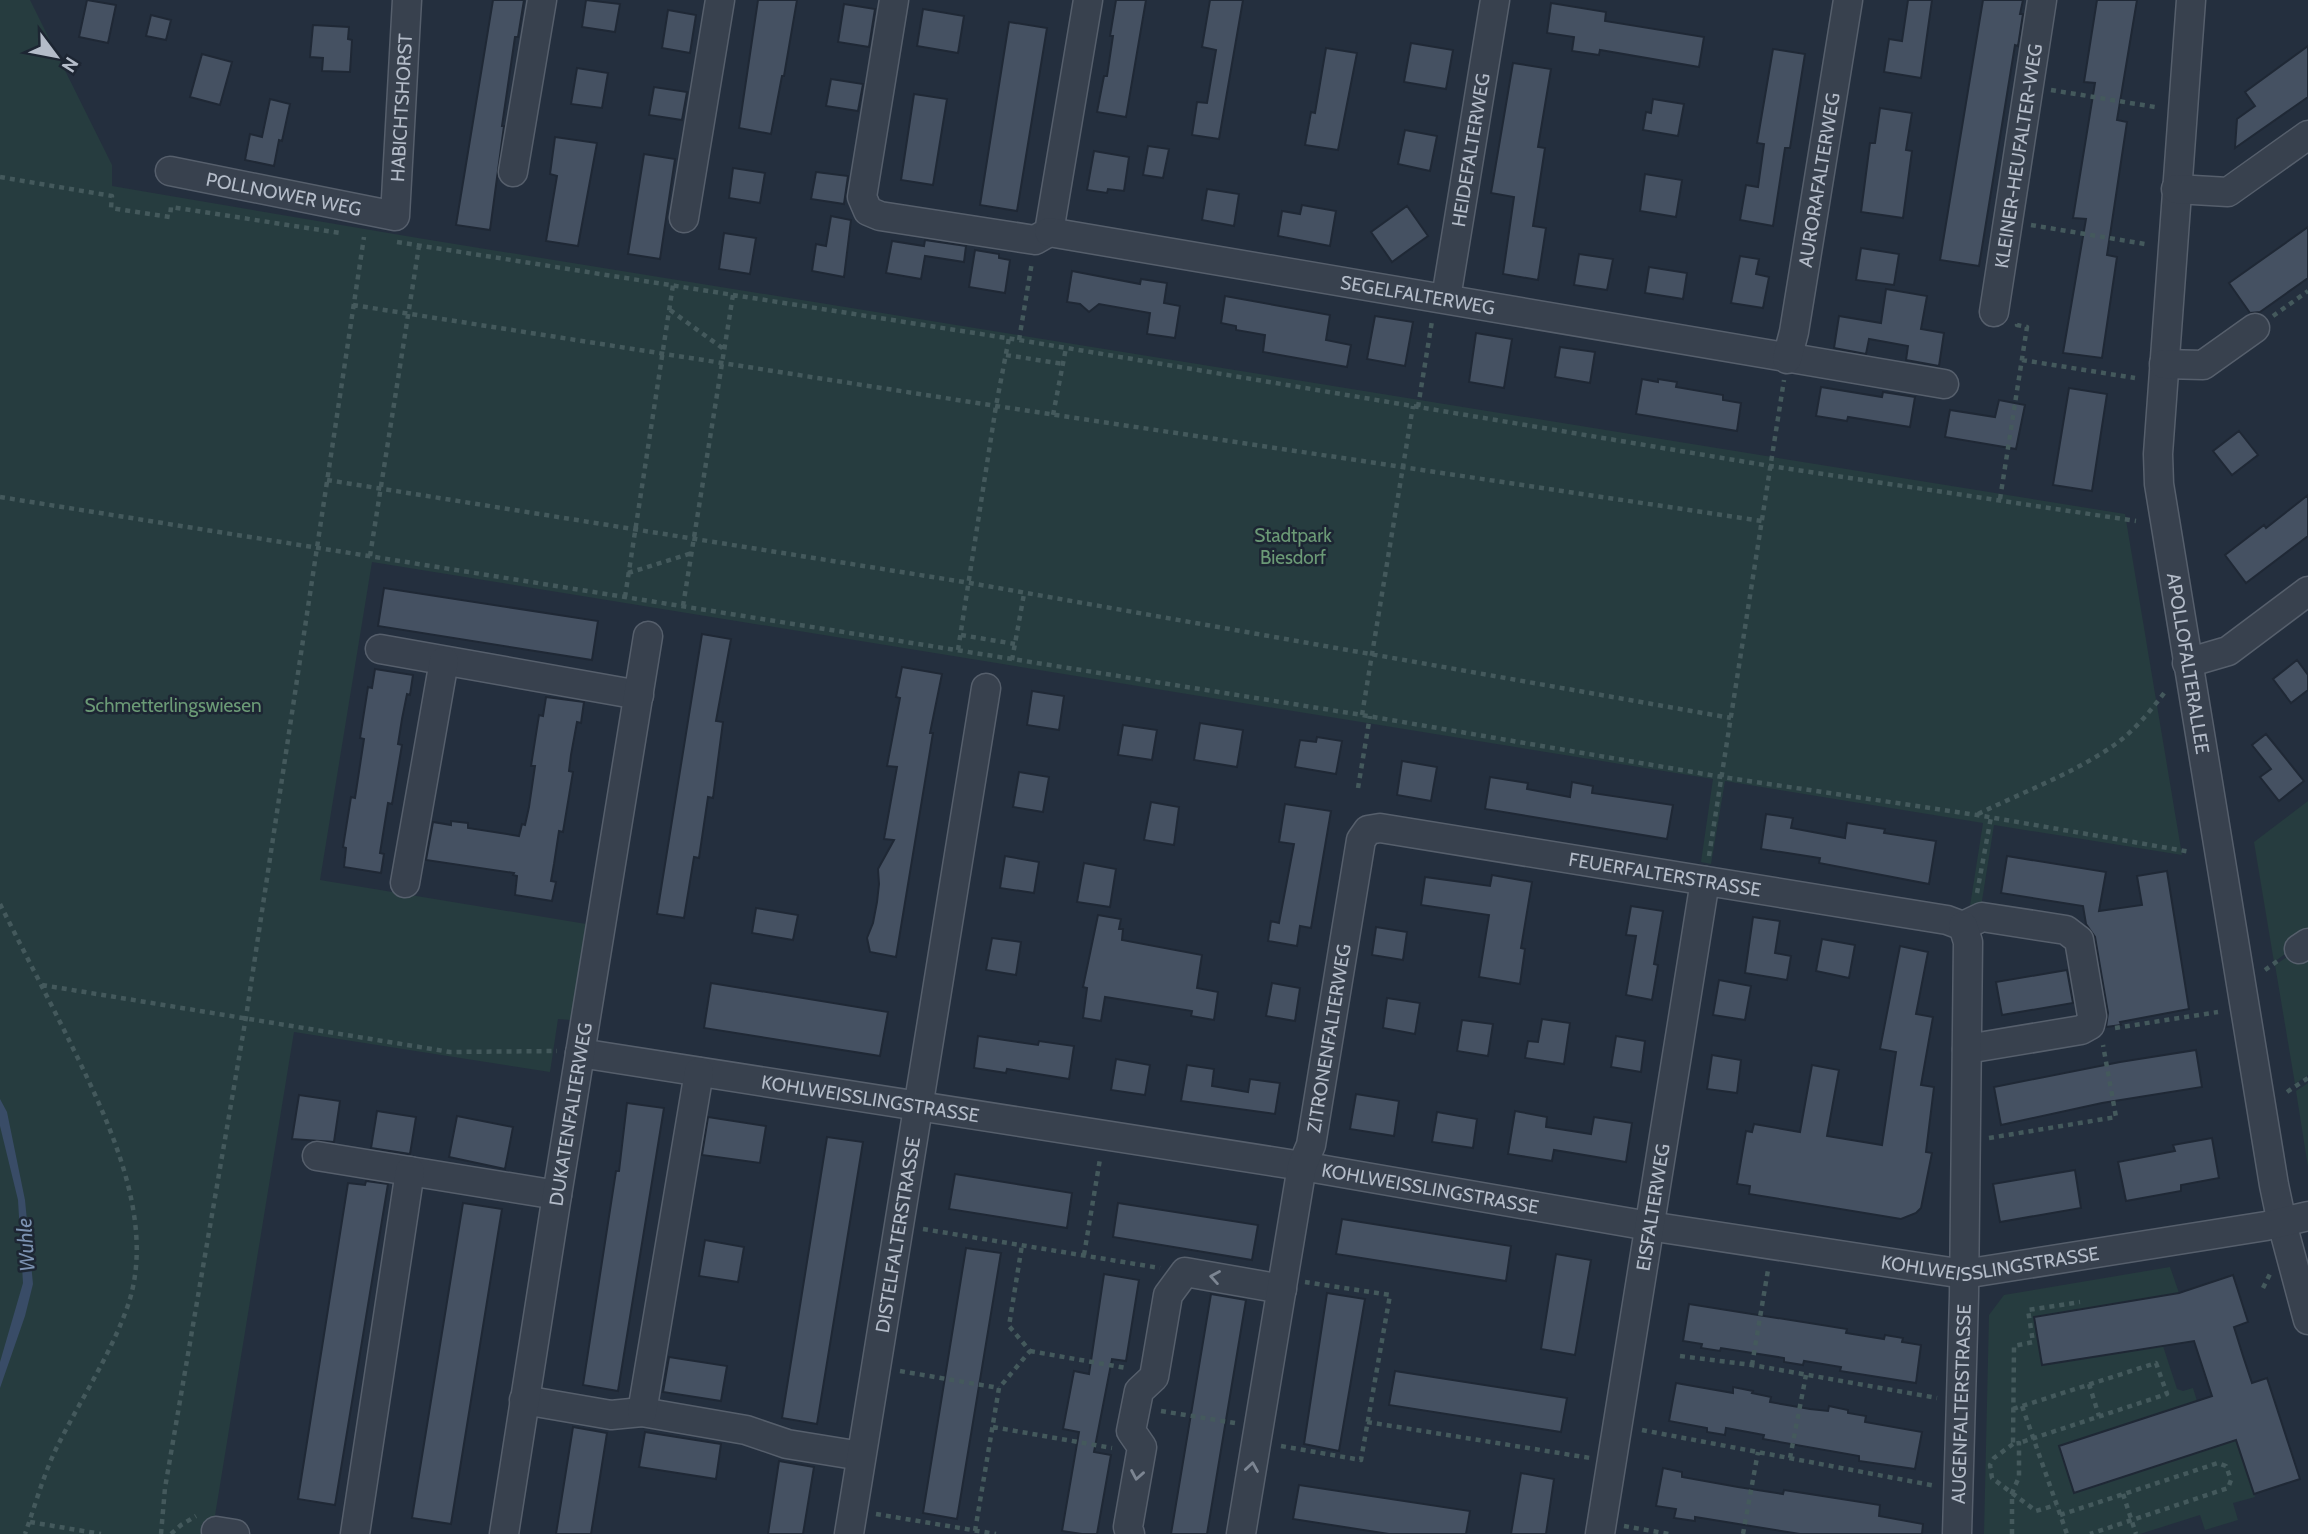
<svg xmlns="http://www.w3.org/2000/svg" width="2308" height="1534" viewBox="0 0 2308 1534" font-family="Cabin,sans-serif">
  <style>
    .green { fill: #263c3f }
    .water { fill: #394c67 }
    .building { fill: #455162; stroke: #1f2835; stroke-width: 2 }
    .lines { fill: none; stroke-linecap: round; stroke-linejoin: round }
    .minor-casing { stroke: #565f6c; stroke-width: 31 }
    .path { stroke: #44595c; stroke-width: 4.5; stroke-dasharray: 5 5; stroke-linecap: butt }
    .minor { stroke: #38414e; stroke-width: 28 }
    .oneway { stroke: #7c8592 }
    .labels { text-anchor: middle; stroke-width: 5; stroke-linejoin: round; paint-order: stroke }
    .street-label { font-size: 19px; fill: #b4bcc9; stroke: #1d2633 }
    .park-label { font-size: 19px; fill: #6b9a76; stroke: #1d2633 }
    .water-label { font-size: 21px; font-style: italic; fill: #7c92b1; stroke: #1d2633 }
  </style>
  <rect width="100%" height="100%" fill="#242f3e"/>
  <path class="green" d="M0 0H30L112 165V186L418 238 2125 514 2182 855 1994 825 1981 907 1970 906 1983 823 1725 781 1711 864 1701 862 1713 779 372 562 320 880 586 924 571 1020 558 1019 550 1072 294 1032 212 1534H0Z
    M2308 801V937L2274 962 2254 842Z
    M2308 954V1075L2295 1084 2275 965 2290 955 2295 963Z
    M2308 1083V1167L2296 1091Z
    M2170 1267 2179 1293 2034 1317 2042 1365 2163 1346 2177 1389 2183 1391 2193 1388 2197 1401 2059 1446 2074 1492 2228 1443 2229 1422 2255 1497 2233 1503 2238 1520 2205 1530 2200 1515 2140 1534H1984L1989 1315 2004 1295Z"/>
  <path class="water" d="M0 1099 7 1112 25 1200 33 1284 25 1316 0 1388V1362L23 1283 18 1200 0 1126Z"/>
  <path class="building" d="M87 0 116 5 108 43 79 37Z
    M493 0H524L518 37H515L502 126H504L490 230 456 225Z
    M586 0 620 4 615 32 582 27Z
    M758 0H797L784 76H782L771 134 739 128Z
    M1116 0H1146L1126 117 1097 112 1104 76H1107L1113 36H1110Z
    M1210 0H1243L1219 139 1192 135 1197 102 1207 103 1216 50 1202 47Z
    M1908 0H1932L1921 78 1884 72 1889 39 1902 41Z
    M1983 0H2023L2020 14H2023L2018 46 2015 45 1979 266 1940 260Z
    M2097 0H2137L2117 120 2127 122 2107 255 2117 257 2102 358 2063 353 2086 219 2073 218 2095 83 2084 82Z
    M1551 3 1606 12 1605 21 1704 37 1699 67 1600 50 1599 55 1572 51 1574 37 1547 33Z
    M844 4 875 9 869 47 838 42Z
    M923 9 964 16 958 53 917 46Z
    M668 10 696 15 690 53 662 48Z
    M151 15 171 20 166 40 146 36Z
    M1009 22 1047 28 1017 211 980 205Z
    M313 25 349 27 348 39 352 40 350 72 322 71 323 58 310 57Z
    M1411 43 1453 50 1446 89 1404 82Z
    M2308 46V97L2235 148 2237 119 2255 106 2245 92Z
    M1326 48 1357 53 1338 150 1305 145 1311 112 1315 113Z
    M1773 49 1805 54 1790 148H1785L1773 226 1740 220 1746 185 1758 187 1764 144 1757 143Z
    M202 54 232 62 220 105 190 97Z
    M1513 63 1551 69 1538 147 1545 148 1533 226 1546 228 1538 280 1503 274 1514 197 1491 193Z
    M577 68 608 73 602 108 571 104Z
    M831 79 863 84 858 111 826 106Z
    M654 87 687 92 682 120 649 115Z
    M914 94 947 99 933 185 901 180Z
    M270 99 290 104 282 141 279 140 274 166 245 160 250 134 262 137Z
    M1653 99 1684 104 1678 136 1643 130 1646 112 1651 113Z
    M1880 108 1912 113 1906 150 1912 151 1903 218 1861 212 1870 143H1875Z
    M1405 130 1437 136 1430 171 1398 164Z
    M555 137 597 143 578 246 546 241 557 176 550 174Z
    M1148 146 1169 149 1163 178 1143 175Z
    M1094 151 1129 157 1124 191 1108 189 1107 193 1087 190Z
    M644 154 675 159 660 259 628 254Z
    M733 168 765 173 760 203 729 198Z
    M816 172 848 176 844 204 811 199Z
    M1645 174 1682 180 1676 217 1640 211Z
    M1207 189 1239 194 1234 226 1202 220Z
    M1302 205 1336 211 1330 246 1278 236 1282 211 1300 214Z
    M1407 206 1428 236 1392 262 1371 232Z
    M831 216 851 220 844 277 812 271 816 244 826 246Z
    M2308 227V278L2260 312 2250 313 2229 283Z
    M724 233 756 238 750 274 719 269Z
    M925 240 966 246 964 262 925 256 921 279 886 273 892 241 924 246Z
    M1861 248 1899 254 1894 285 1856 280Z
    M975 250 999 254V258L1010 260 1005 293 969 287Z
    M1579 254 1613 259 1607 290 1574 285Z
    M1740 256 1759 259 1756 274 1769 277 1763 308 1731 303Z
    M1649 267 1687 273 1683 299 1645 293Z
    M1072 271 1140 284 1141 279 1167 283 1164 303 1180 306 1175 338 1147 334 1150 313 1099 304 1089 312 1080 304 1067 302Z
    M1886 289 1927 296 1921 329 1944 333 1939 366 1906 360 1908 346 1869 339 1866 354 1834 348 1839 316 1881 323Z
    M1225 296 1330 315 1326 340 1351 345 1347 367 1263 352 1265 335 1236 330V326L1221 323Z
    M1375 316 1413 322 1405 366 1367 359Z
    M1476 333 1512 339 1504 388 1469 382Z
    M1560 347 1595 352 1590 383 1555 377Z
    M1642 379 1658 382V379L1677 382 1676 387 1723 395V400L1741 403 1737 431 1636 414Z
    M1821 387 1882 397 1883 392 1915 397 1910 427 1848 417 1847 421 1816 416Z
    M2069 388 2107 394 2092 491 2053 485Z
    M1999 400 2025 405 2016 449 1945 437 1950 410 1995 417Z
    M2239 431 2258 455 2232 475 2213 451Z
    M2308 495V536L2246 583 2225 555 2264 525 2266 528Z
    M384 588 598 621 592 660 378 626Z
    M702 634 731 639 716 721 723 722 713 798 708 797 699 858 694 857 684 918 657 914Z
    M2297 660 2308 675V690L2291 703 2273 679Z
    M902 667 942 674 930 733H933L896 957 870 952 867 938 873 923 877 902 879 884 878 869 894 840 884 839 897 767 887 766 900 698 896 697Z
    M375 669 413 675 410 695 407 694 402 719 398 744 402 745 392 804 388 803 380 853 384 854 381 873 344 867 346 848 343 847 351 797 355 798 364 739 360 738 368 687 372 688Z
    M1032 691 1064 696 1059 730 1027 725Z
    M546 697 584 702 581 723 577 722 571 755 569 771 573 772 563 832 559 831 554 864 551 881 556 882 552 901 515 895 517 876 513 875 514 873 426 860 433 822 451 825V821L468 823V828L519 836 522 824 525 825 529 807 535 766H531L539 715 543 716Z
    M1200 723 1243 730 1237 767 1194 760Z
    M1123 725 1157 730 1152 760 1118 755Z
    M2266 734 2304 781 2279 801 2260 777 2271 769 2252 745Z
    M1317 737 1342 741 1336 774 1295 767 1300 740 1316 742Z
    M1402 761 1437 767 1431 801 1397 795Z
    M1019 772 1049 777 1043 812 1013 807Z
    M1490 777 1528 783 1527 789 1570 797 1572 782 1593 786 1592 793 1673 805 1667 839 1485 809Z
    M1151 802 1179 807 1174 845 1144 840Z
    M1285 804 1331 811 1311 928 1300 926 1297 946 1268 941 1271 921 1279 923 1294 844 1279 842Z
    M1766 814 1793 818 1791 828 1845 838 1847 823 1885 829 1884 833 1936 841 1929 884 1819 863 1820 858 1761 849Z
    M1005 856 1039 862 1034 893 1000 888Z
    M2007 856 2106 872 2099 911 2142 905 2137 876 2167 871 2189 1009 2120 1022 2121 1025 2106 1027 2108 1013 2095 937 2086 924 2083 906 2001 893Z
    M1084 863 1116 869 1110 907 1077 902Z
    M1492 875 1532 882 1521 948 1525 949 1520 984 1479 977 1489 915 1421 905 1425 877 1490 886Z
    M1631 906 1663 911 1654 964 1658 965 1652 1000 1626 995 1636 936 1626 935Z
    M756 908 798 915 793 940 752 933Z
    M1098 915 1121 919 1119 929H1123L1122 940 1202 955 1197 988 1218 992 1214 1020 1191 1016 1192 1011 1105 997 1101 1021 1083 1018 1087 988 1083 987Z
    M1753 917 1780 921 1775 953 1791 956 1787 980 1745 973Z
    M1376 927 1407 932 1403 960 1372 955Z
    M992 938 1021 942 1016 975 986 970Z
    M1822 939 1855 945 1849 978 1816 971Z
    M1900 946 1928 952 1916 1014 1933 1017 1921 1085 1934 1087 1926 1152 1932 1153 1921 1208 1916 1213 1901 1219 1749 1194 1750 1186 1737 1184 1746 1131 1752 1132 1754 1124 1800 1132 1812 1065 1839 1070 1827 1136 1882 1145 1896 1052 1880 1049Z
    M2067 970 2073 1003 2002 1015 1996 982Z
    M1719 980 1751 986 1745 1020 1713 1015Z
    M711 983 888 1012 880 1056 704 1028Z
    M1272 983 1300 988 1295 1021 1266 1016Z
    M1387 998 1420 1003 1415 1034 1383 1028Z
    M1542 1019 1570 1023 1564 1064 1525 1058 1528 1041 1538 1042Z
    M1462 1020 1493 1024 1488 1056 1457 1051Z
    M978 1036 1038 1045 1039 1041 1074 1046 1069 1079 1007 1069 1006 1073 974 1068Z
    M1616 1036 1645 1041 1641 1072 1611 1067Z
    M2196 1050 2202 1087 2102 1103 2001 1125 1994 1087 2120 1062Z
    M1712 1055 1741 1060 1737 1093 1707 1089Z
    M1116 1059 1150 1065 1145 1095 1111 1090Z
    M1187 1065 1214 1069 1212 1086 1248 1092 1250 1079 1280 1083 1275 1114 1181 1101Z
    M1356 1094 1399 1101 1394 1136 1350 1129Z
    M299 1095 340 1101 334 1142 292 1139Z
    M627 1103 664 1108 618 1391 583 1385 616 1171H619Z
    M377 1111 416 1117 410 1154 371 1148Z
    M1515 1111 1547 1117 1546 1127 1591 1134 1594 1117 1632 1123 1626 1162 1554 1150 1552 1161 1508 1154Z
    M1437 1112 1477 1119 1473 1148 1432 1142Z
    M457 1116 513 1127 505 1169 449 1157Z
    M708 1117 766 1126 760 1163 702 1155Z
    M827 1137 863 1142 817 1424 782 1418Z
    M2212 1138 2219 1178 2181 1185V1191L2126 1201 2118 1162 2175 1151 2173 1145Z
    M2075 1170 2081 1208 2000 1222 1993 1184Z
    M955 1174 1072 1193 1067 1228 949 1209Z
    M366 1181 388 1184 335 1505 298 1499 348 1183 365 1185Z
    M463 1203 502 1209 451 1524 412 1518Z
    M1118 1203 1258 1225 1252 1260 1113 1237Z
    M1342 1219 1511 1246 1506 1281 1336 1254Z
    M705 1240 744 1247 738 1282 699 1276Z
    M966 1248 1001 1253 957 1519 923 1513Z
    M1556 1254 1591 1260 1575 1355 1541 1349Z
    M1104 1274 1139 1280 1126 1361 1112 1359 1094 1452 1111 1455 1097 1534H1082L1062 1531 1079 1432 1063 1429 1074 1371 1089 1374Z
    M2233 1275 2248 1322 2234 1327 2243 1356 2252 1383 2267 1378 2300 1479 2254 1494 2236 1440 2074 1493 2059 1446 2212 1396 2194 1341 2042 1365 2034 1317 2179 1293Z
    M1327 1293 1365 1299 1339 1451 1304 1444Z
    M1211 1294 1246 1300 1207 1534H1171Z
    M1689 1304 1847 1329 1846 1333 1884 1339 1885 1335 1903 1338 1902 1342 1921 1345 1916 1383 1840 1371 1841 1367 1804 1361 1803 1365 1784 1362V1358L1721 1348 1720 1351 1701 1348 1702 1344 1683 1341Z
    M669 1357 727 1366 721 1401 663 1392Z
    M1395 1371 1567 1398 1561 1432 1389 1405Z
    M1676 1383 1733 1393V1387L1753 1391 1752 1393 1771 1397 1770 1402 1810 1409 1828 1411 1829 1406 1848 1410V1413L1866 1416 1865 1422 1922 1432 1915 1469 1859 1461V1456L1763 1439 1764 1435 1726 1428 1725 1435 1707 1432V1428L1669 1421Z
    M573 1427 607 1433 591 1534H556Z
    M645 1432 721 1444 716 1479 639 1467Z
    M779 1461 814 1467 803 1534H768Z
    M1663 1468 1682 1472V1477L1738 1487 1783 1494 1784 1490 1880 1505 1879 1516 1923 1524 1922 1534H1800L1695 1517V1521L1674 1518 1676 1509 1656 1506Z
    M1521 1473 1554 1479 1546 1534H1511Z
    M1299 1485 1470 1511 1466 1534H1389L1293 1519Z"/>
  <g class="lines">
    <g class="minor-casing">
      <g id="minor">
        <path d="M894 0 862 197 868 211 880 216 1035 240 1049 232 1088 0"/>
        <path id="s1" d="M2191 0 2158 454 2159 484 2274 1185 2282 1223 2308 1320"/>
        <path id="s2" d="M170 171 395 216 407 0"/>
        <path d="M513 172 542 0"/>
        <path d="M2176 189 2228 192 2308 135"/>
        <path d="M684 218 720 0"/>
        <path id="s3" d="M1049 232 1944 384"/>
        <path id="s4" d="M1446 298 1495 0"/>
        <path id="s5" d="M1994 312 2042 0"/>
        <path id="s6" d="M1787 359 1794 332 1848 0"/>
        <path d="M2164 364 2203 365 2255 328"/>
        <path d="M380 649 639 695"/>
        <path d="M2187 663 2228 651 2308 591"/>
        <path d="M405 883 444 661"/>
        <path d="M1963 926 1982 917 2066 930 2079 940 2092 1016 2090 1025 2081 1030 1967 1049"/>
        <path d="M2299 949 2308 943"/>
        <path id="s7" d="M580 1053 1302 1166 1649 1226 1964 1274 2266 1226 2308 1216"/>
        <path d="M317 1156 557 1195"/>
        <path d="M524 1400 611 1415 642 1412 746 1430 787 1444 861 1456"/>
        <path d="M642 1412 699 1072"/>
        <path d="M216 1531 235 1534"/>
        <path d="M355 1534 410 1171"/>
        <path id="s8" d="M504 1534 557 1195 648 636"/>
        <path id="s9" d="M849 1534 986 688"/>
        <path d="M1130 1534 1128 1527 1142 1447 1131 1431 1139 1391 1154 1377 1168 1295 1185 1272 1282 1289"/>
        <path id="s10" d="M1241 1534 1302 1166 1311 1145 1361 840 1368 830 1380 828 1947 920 1963 926"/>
        <path id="s11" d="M1600 1534 1705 881"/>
        <path id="s12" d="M1957 1534 1964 1296 1968 942 1963 926"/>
      </g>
    </g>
    <path class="path" d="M2051 90 2155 107
      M0 177 112 196 111 208 170 217 171 207 340 233
      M2031 225 2145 244
      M397 242 1019 340 1770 466 2136 521
      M353 305 996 406 1762 521
      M670 310 725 350
      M2273 316 2308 291
      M1019 340 1032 262
      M1006 355 1063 364
      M2022 360 2135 378
      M1418 407 1432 321
      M1053 415 1066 348
      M327 480 970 583 1731 718
      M0 497 1362 715 1722 777 1977 815 2191 852
      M2000 499 2027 327 2017 325 2018 321
      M370 556 419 246
      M628 573 692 553
      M625 597 673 285
      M683 606 733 295
      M961 635 1015 644
      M958 650 996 406 1009 338
      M1012 660 1024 594
      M1362 715 1413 406
      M1358 788 1370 716
      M1978 814C2023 792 2077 772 2117 743 2136 729 2151 710 2165 692
      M1709 856 1784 380
      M1977 893 1991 817
      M0 904C22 948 45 992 67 1036 105 1114 159 1219 127 1308 109 1358 79 1402 56 1449 43 1476 35 1506 25 1534
      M2265 970 2279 960
      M42 985 450 1052 557 1051
      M2115 1028 2218 1012
      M2287 1092 2308 1078
      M1989 1138 2116 1117 2103 1045
      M923 1229 1160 1268
      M1084 1255 1100 1159
      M2263 1288 2270 1274
      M1030 1351 1126 1368
      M1680 1356 1752 1365 1937 1398
      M1752 1365 1768 1270
      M900 1371 999 1388
      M2089 1384 2099 1416
      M2022 1406 2067 1534
      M2013 1409 2156 1363 2167 1394 2019 1443
      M1161 1411 1235 1423
      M1367 1422 1590 1458
      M993 1427 1112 1448
      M1642 1430 1936 1486
      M2013 1444 1994 1458 1990 1465 1992 1478 2036 1511 2056 1505
      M1281 1446 1361 1460 1390 1295 1305 1282
      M1790 1458 1806 1375
      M2123 1494 2136 1534
      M876 1514 996 1534
      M2060 1515 2218 1463 2226 1466 2231 1480 2228 1488 2090 1534
      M30 1522 101 1534
      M1624 1526 1669 1534
      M975 1531 999 1388 1030 1351 1009 1326 1022 1245
      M161 1534 165 1488 246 1017 364 237
      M171 1534 181 1525 196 1516
      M1743 1534 1758 1452
      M2012 1534V1493L2019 1477V1443L2013 1444 2014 1346 2033 1342 2028 1310 2080 1302"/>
    <use href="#minor" class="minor"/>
  </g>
  <defs><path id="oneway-chevron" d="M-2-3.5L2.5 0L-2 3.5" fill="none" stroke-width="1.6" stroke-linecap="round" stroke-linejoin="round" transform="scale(1.75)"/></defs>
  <g class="oneway">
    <use href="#oneway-chevron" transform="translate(1215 1277) rotate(-170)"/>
    <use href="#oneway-chevron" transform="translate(1252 1467) rotate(-81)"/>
    <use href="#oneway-chevron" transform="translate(1137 1475) rotate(100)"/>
  </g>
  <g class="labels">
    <g class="street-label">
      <text dy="7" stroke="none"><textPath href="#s2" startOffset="338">HABICHTSHORST</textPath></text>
      <text dy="7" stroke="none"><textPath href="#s4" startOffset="150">HEIDEFALTERWEG</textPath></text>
      <text dy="7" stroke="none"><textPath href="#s5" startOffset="158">KLEINER-HEUFALTER-WEG</textPath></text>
      <text dy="7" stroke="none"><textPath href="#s6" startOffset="182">AURORAFALTERWEG</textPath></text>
      <text dy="7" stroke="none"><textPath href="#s2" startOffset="116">POLLNOWER WEG</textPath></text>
      <text dy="7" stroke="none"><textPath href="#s3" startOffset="374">SEGELFALTERWEG</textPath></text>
      <text dy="7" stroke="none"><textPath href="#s1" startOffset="667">APOLLOFALTERALLEE</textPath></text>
      <text dy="7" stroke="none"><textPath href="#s10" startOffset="1018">FEUERFALTERSTRASSE</textPath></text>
      <text dy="7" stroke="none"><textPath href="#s10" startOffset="504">ZITRONENFALTERWEG</textPath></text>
      <text dy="7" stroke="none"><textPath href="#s7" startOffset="294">KOHLWEISSLINGSTRASSE</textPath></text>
      <text dy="7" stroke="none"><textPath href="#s8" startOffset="425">DUKATENFALTERWEG</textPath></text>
      <text dy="7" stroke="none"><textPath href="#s7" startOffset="861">KOHLWEISSLINGSTRASSE</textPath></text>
      <text dy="7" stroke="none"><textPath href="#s11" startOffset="331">EISFALTERWEG</textPath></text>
      <text dy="7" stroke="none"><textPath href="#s9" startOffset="303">DISTELFALTERSTRASSE</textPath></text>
      <text dy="7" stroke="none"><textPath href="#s7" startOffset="1428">KOHLWEISSLINGSTRASSE</textPath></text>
      <text dy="7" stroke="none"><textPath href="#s12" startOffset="130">AUGENFALTERSTRASSE</textPath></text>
    </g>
    <g class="park-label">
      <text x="1293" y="542">Stadtpark<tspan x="1293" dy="22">Biesdorf</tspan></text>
      <text x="173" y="712">Schmetterlingswiesen</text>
    </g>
    <g class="water-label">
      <text transform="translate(26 1245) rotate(-94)" y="7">Wuhle</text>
    </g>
  </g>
  <g transform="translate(56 56) rotate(122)" stroke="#1d2633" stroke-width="5" paint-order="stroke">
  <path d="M0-5L12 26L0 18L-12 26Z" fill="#b4bcc9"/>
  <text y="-10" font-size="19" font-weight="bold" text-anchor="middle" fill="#b4bcc9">N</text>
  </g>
</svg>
